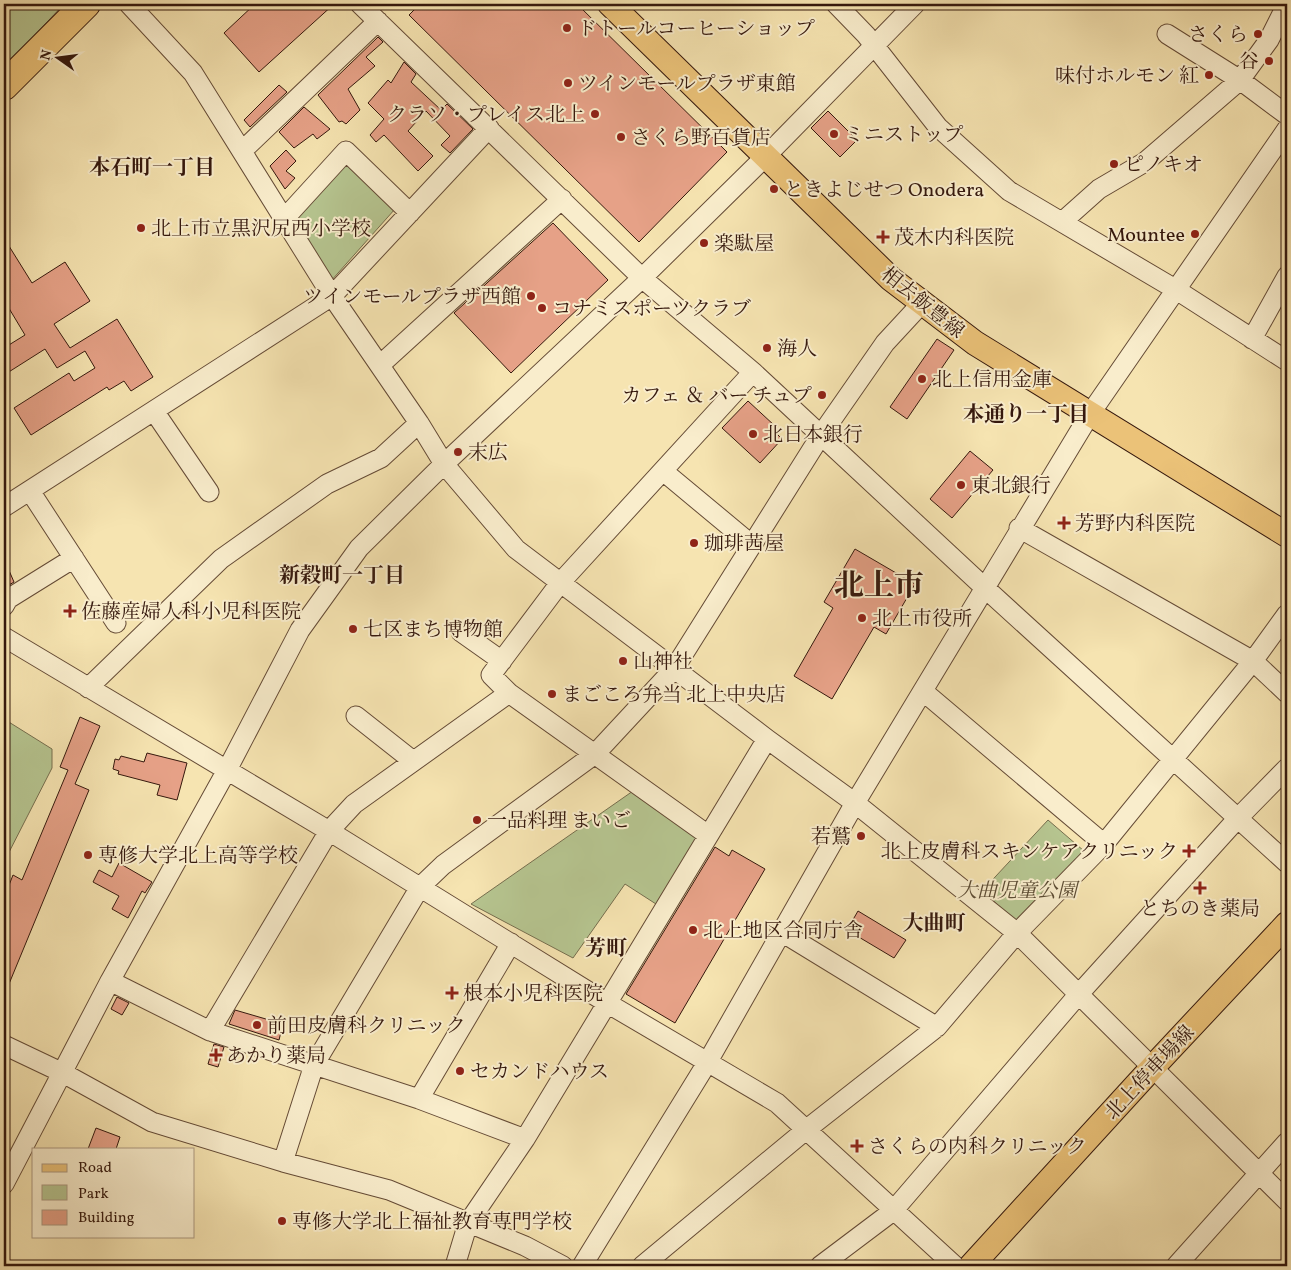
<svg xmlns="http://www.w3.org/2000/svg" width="1291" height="1270" viewBox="0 0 1291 1270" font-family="Vollkorn,'Noto Serif JP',serif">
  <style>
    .green { fill: #b6c590; stroke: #766e4e }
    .building { fill: #e6a187; stroke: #35180d }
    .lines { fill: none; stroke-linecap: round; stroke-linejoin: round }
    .minor-casing { stroke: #654b36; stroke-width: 21 }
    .major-casing { stroke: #35180d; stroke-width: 26 }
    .highway-casing { stroke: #35180d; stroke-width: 30 }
    .minor { stroke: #f9edcc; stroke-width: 19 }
    .major { stroke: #ebc278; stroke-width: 24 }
    .highway { stroke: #ebc278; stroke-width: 28 }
    .poi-dot { fill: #8f2418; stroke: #f9edcc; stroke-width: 2 }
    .labels { text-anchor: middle; stroke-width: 4; stroke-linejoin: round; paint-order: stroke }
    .poi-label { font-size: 20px; fill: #35180d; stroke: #f9edcc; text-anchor: start }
    .street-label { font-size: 20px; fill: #35180d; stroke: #f9edcc }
    .park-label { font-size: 20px; font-style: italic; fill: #5c4c34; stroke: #f9edcc }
    .neighbourhood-label { font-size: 21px; font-weight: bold; fill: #35180d; stroke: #f9edcc }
    .town-label { font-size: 30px; font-weight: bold; fill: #35180d; stroke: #f9edcc }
  </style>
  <rect width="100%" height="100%" fill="#f6e4b1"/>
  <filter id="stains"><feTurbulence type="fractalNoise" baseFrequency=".004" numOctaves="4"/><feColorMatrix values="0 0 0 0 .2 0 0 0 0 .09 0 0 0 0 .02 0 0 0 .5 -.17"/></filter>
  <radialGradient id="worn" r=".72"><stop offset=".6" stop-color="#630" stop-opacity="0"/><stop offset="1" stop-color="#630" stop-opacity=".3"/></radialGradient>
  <path class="green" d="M4 4H64L4 68Z
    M345 162 395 209 330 282 291 218Z
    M4 719 52 749V768L4 862Z
    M633 791 697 838 656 904 625 884 573 958 471 904Z
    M1048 820 1084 851 1017 925 983 890Z"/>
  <path class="building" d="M255 4H334L259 72 224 33Z
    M420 4H577L727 152 639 242 409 15Z
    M378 37 383 42 366 57 375 66 348 89 360 110 346 124 342 121 339 122 318 95Z
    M404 62 416 74 411 82 441 110 447 104 473 129 450 153 441 145 450 136 426 111 408 131 433 156 418 171 384 135 376 142 370 135 384 119 368 103 388 80 391 83Z
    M279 85 287 92 250 127 244 120Z
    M304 107 330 129 317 139 313 134 294 148 279 132Z
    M828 111 857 140 840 157 811 128Z
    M286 150 296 161 286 171 295 178 285 189 270 166Z
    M553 223 608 280 511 373 454 313Z
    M4 238 32 283 65 262 90 301 54 324 70 348 117 319 153 377 131 391 124 381 109 390 107 387 31 435 14 408 69 373 74 381 95 368 85 351 57 368 45 349 4 375V348L25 335 4 300Z
    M937 339 954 350 907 419 890 407Z
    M748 401 775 426 772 429 782 439 760 463 722 428Z
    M970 451 993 470 952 518 930 499Z
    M855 549 915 584 886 634 874 627 832 699 794 676 833 608 824 602Z
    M4 559 14 582 4 588Z
    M80 717 100 726 75 784 89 790 4 996V898L13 875 22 880 68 770 60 767Z
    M147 753 187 763 177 800 157 795 160 785 118 774 119 771 113 769 115 759 119 760 121 756 144 762Z
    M715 847 729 856 732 850 765 869 675 1023 626 994Z
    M119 863 152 882 145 893 142 891 128 918 112 909 119 896 93 882 99 870 112 877Z
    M858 911 906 940 894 958 847 930Z
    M117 997 129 1003 122 1015 111 1009Z
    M235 1010 283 1024 279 1040 229 1024Z
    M214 1044 224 1047 218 1067 208 1064Z
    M96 1128 120 1137 116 1149H88Z"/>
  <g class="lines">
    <g class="minor-casing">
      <path id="minor" d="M129 4 193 73 332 296 419 423 444 464 516 549 767 739 855 803 1017 933 1287 1201
        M360 4 642 278 753 372 985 588 1287 863
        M836 4 866 35 938 127 1009 191 1175 289 1287 361
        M1167 34 1240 80 1287 115
        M242 151 378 21
        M284 219 346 151 410 213
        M1062 222 1099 189 1145 162 1240 80 1269 40 1287 4
        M1252 339 1287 276
        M380 365 562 199
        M154 411 209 492
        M663 471 752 545
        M30 491 116 623
        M4 507 332 296 489 128
        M1019 528 1253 661 1287 693
        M4 606 8 599 74 558
        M461 632 502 661
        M4 637 329 831 607 1003 777 1103 955 1266
        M88 688 221 559 327 484 381 458 419 423
        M924 692 1104 844
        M356 716 413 761
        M708 835 509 693 491 675 560 583 753 372
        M780 931 937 1027
        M110 981 210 1031 419 1099 525 1139
        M210 1031 329 831 354 804 509 693
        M4 1045 63 1073 152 1122 283 1162 389 1190 525 1246 563 1266
        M419 1099 511 943
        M283 1162 314 1065 420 887 443 865 595 754 674 669 821 435 885 343 922 303
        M4 1184 110 981 227 770 300 630 359 548 444 464 642 278 765 157 915 4
        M455 1266 468 1223 525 1139 767 739
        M582 1266 707 1063 855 803 1090 414 1287 129
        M642 1266 807 1129 937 1027 1017 933 1104 844 1253 661 1287 614
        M820 1266 893 1211 1078 995 1238 818 1287 768
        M1176 1266 1287 1142"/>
    </g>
    <g class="major-casing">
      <path id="major" d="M610 4 891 279 975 343 1287 535
        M971 1266 1152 1068 1287 924"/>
    </g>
    <g class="highway-casing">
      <path id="highway" d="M4 86 86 4"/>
    </g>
    <use href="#minor" class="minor"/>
    <use href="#major" class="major"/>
    <use href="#highway" class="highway"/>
  </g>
  <g class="poi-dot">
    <circle cx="567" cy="28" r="5"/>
    <circle cx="1258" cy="34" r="5"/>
    <circle cx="1269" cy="61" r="5"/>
    <circle cx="1209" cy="75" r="5"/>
    <circle cx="568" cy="83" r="5"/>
    <circle cx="595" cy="114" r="5"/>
    <circle cx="834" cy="134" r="5"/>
    <circle cx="621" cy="137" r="5"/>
    <circle cx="1114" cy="164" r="5"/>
    <circle cx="774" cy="189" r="5"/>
    <circle cx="141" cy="228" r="5"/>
    <circle cx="1195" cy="234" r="5"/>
    <path d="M880.5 229.5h5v5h5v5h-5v5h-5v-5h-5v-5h5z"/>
    <circle cx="704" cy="243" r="5"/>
    <circle cx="531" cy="296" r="5"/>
    <circle cx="542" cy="308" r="5"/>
    <circle cx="767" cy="348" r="5"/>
    <circle cx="922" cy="379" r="5"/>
    <circle cx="822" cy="395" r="5"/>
    <circle cx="753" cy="434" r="5"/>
    <circle cx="458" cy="452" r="5"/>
    <circle cx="961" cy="485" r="5"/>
    <path d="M1061.5 515.5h5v5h5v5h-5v5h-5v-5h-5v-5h5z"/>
    <circle cx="694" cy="543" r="5"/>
    <path d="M67.5 603.5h5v5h5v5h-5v5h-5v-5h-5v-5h5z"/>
    <circle cx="862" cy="618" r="5"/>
    <circle cx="353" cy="629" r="5"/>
    <circle cx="623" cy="661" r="5"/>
    <circle cx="552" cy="694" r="5"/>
    <circle cx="477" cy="820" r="5"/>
    <circle cx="861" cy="836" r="5"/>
    <path d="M1186.5 843.5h5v5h5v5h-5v5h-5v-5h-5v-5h5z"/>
    <circle cx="88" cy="855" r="5"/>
    <path d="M1197.5 880.5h5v5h5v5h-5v5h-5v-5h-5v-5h5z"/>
    <circle cx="693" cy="930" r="5"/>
    <path d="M449.5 985.5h5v5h5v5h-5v5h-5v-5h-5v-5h5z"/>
    <circle cx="257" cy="1025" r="5"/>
    <path d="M213.5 1047.5h5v5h5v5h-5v5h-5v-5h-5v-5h5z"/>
    <circle cx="460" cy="1071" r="5"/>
    <path d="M854.5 1138.5h5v5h5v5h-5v5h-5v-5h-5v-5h5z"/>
    <circle cx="282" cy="1221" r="5"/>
  </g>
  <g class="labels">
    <g class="poi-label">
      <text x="577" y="35">ドトールコーヒーショップ</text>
      <text x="1248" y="41" text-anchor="end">さくら</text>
      <text x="1259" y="68" text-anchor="end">谷</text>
      <text x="1199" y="82" text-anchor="end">味付ホルモン 紅</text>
      <text x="578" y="90">ツインモールプラザ東館</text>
      <text x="585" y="121" text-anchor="end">クラソ・プレイス北上</text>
      <text x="844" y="141">ミニストップ</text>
      <text x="631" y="144">さくら野百貨店</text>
      <text x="1124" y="171">ピノキオ</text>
      <text x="784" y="196">ときよじせつ Onodera</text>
      <text x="151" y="235">北上市立黒沢尻西小学校</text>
      <text x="1185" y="241" text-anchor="end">Mountee</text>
      <text x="894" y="244">茂木内科医院</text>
      <text x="714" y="250">楽駄屋</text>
      <text x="521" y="303" text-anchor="end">ツインモールプラザ西館</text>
      <text x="552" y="315">コナミスポーツクラブ</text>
      <text x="777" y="355">海人</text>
      <text x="932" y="386">北上信用金庫</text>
      <text x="812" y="402" text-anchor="end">カフェ ＆ バー チュプ</text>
      <text x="763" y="441">北日本銀行</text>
      <text x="468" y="459">末広</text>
      <text x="971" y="492">東北銀行</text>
      <text x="1075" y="530">芳野内科医院</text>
      <text x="704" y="550">珈琲茜屋</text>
      <text x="81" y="618">佐藤産婦人科小児科医院</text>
      <text x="872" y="625">北上市役所</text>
      <text x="363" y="636">七区まち博物館</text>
      <text x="633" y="668">山神社</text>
      <text x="562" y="701">まごころ弁当 北上中央店</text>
      <text x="487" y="827">一品料理 まいご</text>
      <text x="851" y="843" text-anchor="end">若鷲</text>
      <text x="1178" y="858" text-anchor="end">北上皮膚科スキンケアクリニック</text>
      <text x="98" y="862">専修大学北上高等学校</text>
      <text x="1200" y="915" text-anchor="middle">とちのき薬局</text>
      <text x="703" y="937">北上地区合同庁舎</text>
      <text x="463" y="1000">根本小児科医院</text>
      <text x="267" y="1032">前田皮膚科クリニック</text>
      <text x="226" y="1062">あかり薬局</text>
      <text x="470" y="1078">セカンドハウス</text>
      <text x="868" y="1153">さくらの内科クリニック</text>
      <text x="292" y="1228">専修大学北上福祉教育専門学校</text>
    </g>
    <g class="street-label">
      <text transform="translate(923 302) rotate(39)" y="7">相去飯豊線</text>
      <text transform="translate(1149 1072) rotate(-47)" y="7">北上停車場線</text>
    </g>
    <g class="park-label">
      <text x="1017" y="897">大曲児童公園</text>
    </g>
    <g class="neighbourhood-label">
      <text x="152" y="174">本石町一丁目</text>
      <text x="1026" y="421">本通り一丁目</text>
      <text x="342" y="582">新穀町一丁目</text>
      <text x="934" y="930">大曲町</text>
      <text x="606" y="955">芳町</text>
    </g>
    <g class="town-label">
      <text x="879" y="595">北上市</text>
    </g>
  </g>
  <rect width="1291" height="1270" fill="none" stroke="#f6e4b1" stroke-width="20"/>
  <rect x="5" y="5" width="1281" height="1260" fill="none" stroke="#35180d" stroke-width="2.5"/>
  <rect x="10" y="10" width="1271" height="1250" fill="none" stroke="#35180d"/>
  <rect x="32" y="1148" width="162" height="90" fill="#f9edcc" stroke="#ab9880"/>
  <rect x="42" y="1164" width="25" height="8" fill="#ebc278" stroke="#ab9880"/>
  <text x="78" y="1172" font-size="15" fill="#35180d">Road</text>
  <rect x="42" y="1185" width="25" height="15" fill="#b6c590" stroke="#ab9880"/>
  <text x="78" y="1198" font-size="15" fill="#35180d">Park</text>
  <rect x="42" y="1210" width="25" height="15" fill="#e6a187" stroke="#ab9880"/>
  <text x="78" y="1222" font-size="15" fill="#35180d">Building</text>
  <g transform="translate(58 58) rotate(284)" stroke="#f9edcc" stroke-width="4" paint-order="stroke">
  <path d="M0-4L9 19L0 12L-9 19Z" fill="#35180d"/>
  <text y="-8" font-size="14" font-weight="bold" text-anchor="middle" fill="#35180d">N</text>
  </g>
  <rect width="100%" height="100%" filter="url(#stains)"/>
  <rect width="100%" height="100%" fill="url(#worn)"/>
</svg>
